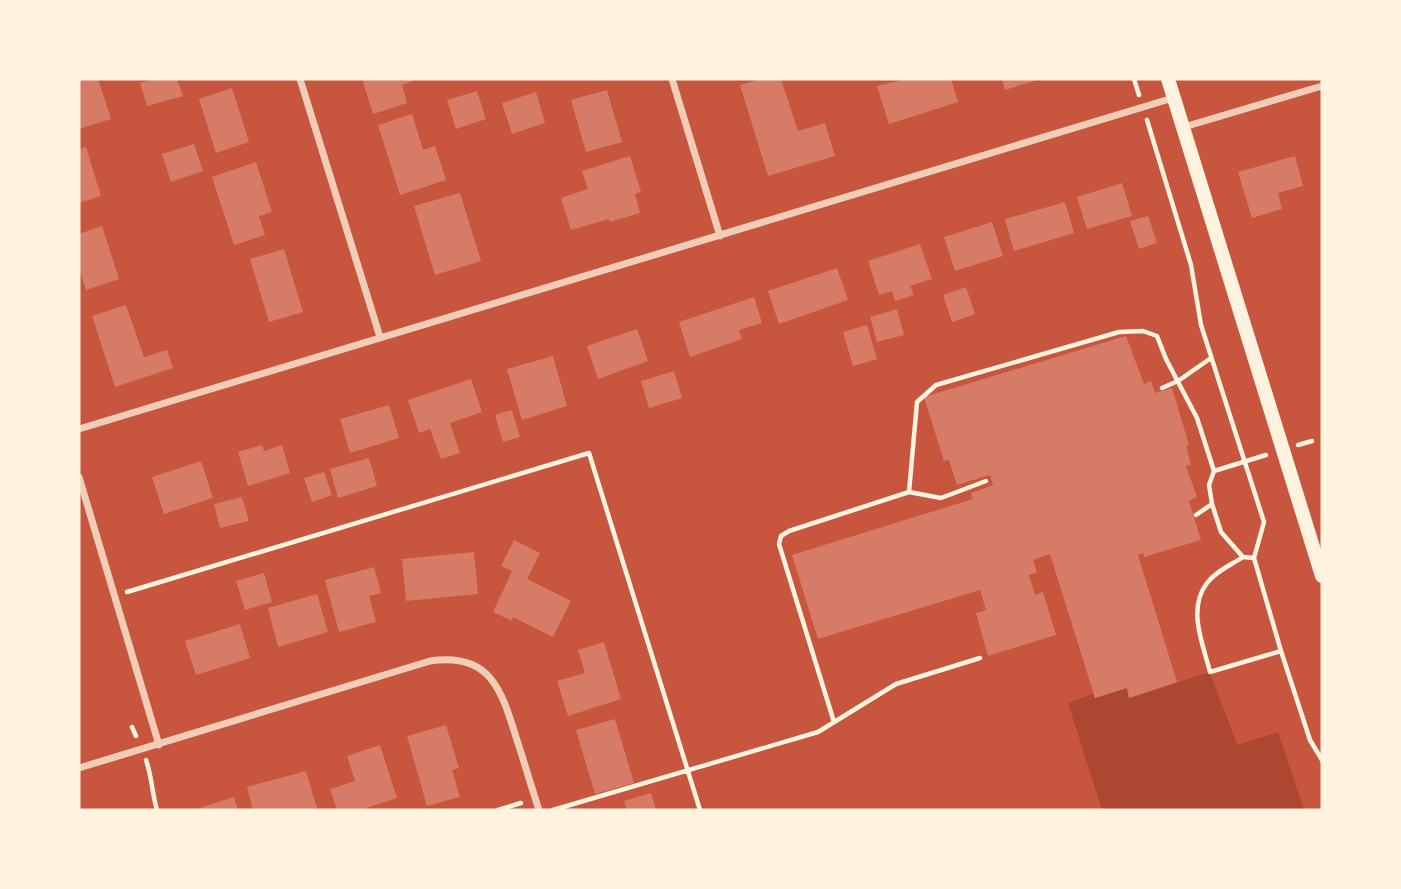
<svg xmlns="http://www.w3.org/2000/svg" width="1401" height="889" viewBox="0 0 1401 889" font-family="'Public Sans',sans-serif">
  <style>
    .green { fill: #ae4732 }
    .building { fill: #d67c66 }
    .lines { fill: none; stroke-linecap: round; stroke-linejoin: round }
    .path { stroke: #fff3e0; stroke-width: 4.5 }
    .minor { stroke: #f1ccb7; stroke-width: 7 }
    .secondary { stroke: #fff3e0; stroke-width: 14 }
  </style>
  <rect width="100%" height="100%" fill="#c8553d"/>
  <path class="green" d="M1210 672 1237 745 1278 732 1304 810H1102L1068 703 1093 694 1095 698 1127 688 1130 698Z"/>
  <path class="building" d="M79 79H98L111 119 79 129Z
    M154 79H177L183 96 147 106 140 83Z
    M362 79H418L402 85 407 103 373 114Z
    M761 79H781L798 131 825 123 835 156 768 176 740 85Z
    M907 79H951L958 102 889 124 877 86Z
    M1002 79H1040L1005 90Z
    M232 88 249 142 216 153 199 99Z
    M607 90 622 142 586 152 571 100Z
    M477 91 486 119 456 129 447 100Z
    M536 92 545 123 512 134 502 103Z
    M412 114 423 150 435 146 446 180 400 195 378 125Z
    M194 144 203 171 171 182 162 154Z
    M86 147 101 196 79 203V149Z
    M630 156 641 192 635 194 640 213 610 222 609 219 571 230 561 198 588 189 582 171Z
    M1295 156 1303 186 1278 193 1282 209 1252 218 1238 172Z
    M256 162 272 212 259 216 265 235 234 245 212 177Z
    M1122 183 1132 216 1087 229 1077 197Z
    M460 193 481 261 435 275 414 206Z
    M1065 202 1074 233 1014 251 1005 219Z
    M1148 216 1157 243 1139 249 1130 221Z
    M992 222 1003 256 955 271 944 237Z
    M102 226 119 279 86 290 79 268V234Z
    M920 244 932 279 910 286 914 295 895 301 892 291 879 295 868 261Z
    M284 249 303 312 269 322 250 259Z
    M837 268 848 300 779 324 768 291Z
    M966 287 975 314 952 322 943 295Z
    M754 297 762 323 739 330 742 339 690 357 679 322Z
    M126 305 144 357 167 350 173 368 115 387 92 316Z
    M897 309 904 335 877 342 870 317Z
    M867 325 877 359 853 366 843 332Z
    M637 329 648 361 598 379 587 346Z
    M1126 336 1144 384 1151 381 1155 393 1172 388 1189 445 1186 446 1191 465 1186 466 1197 497 1189 501 1201 540 1144 557 1143 553 1138 555 1177 682 1129 698 1127 688 1095 698 1050 554 1033 560 1037 572 1029 575 1035 595 1043 592 1056 635 988 656 976 613 986 610 980 590 818 639 792 555 973 499 971 493 993 485 990 475 957 485 949 460 944 461 924 397Z
    M553 356 567 406 522 420 507 369Z
    M674 371 682 398 649 408 641 381Z
    M471 379 482 412 450 423 460 453 441 459 430 429 419 433 408 400Z
    M389 405 399 438 350 453 340 419Z
    M512 410 520 437 503 442 495 415Z
    M262 445 264 451 282 445 290 473 248 486 238 452Z
    M369 458 377 486 338 498 330 469Z
    M201 461 213 498 164 514 152 477Z
    M324 472 332 495 312 502 304 478Z
    M242 497 249 521 220 528 214 504Z
    M514 540 540 553 527 579 571 601 553 637 513 617 512 621 493 612 512 571 501 566Z
    M474 552 478 594 406 601 402 559Z
    M374 567 381 593 369 596 376 622 339 632 325 580Z
    M264 573 272 602 245 610 236 581Z
    M317 594 328 632 278 647 268 608Z
    M240 624 250 658 196 675 185 641Z
    M604 642 621 699 568 716 557 681 585 673 578 650Z
    M615 719 634 783 595 794 576 730Z
    M446 725 459 768 452 770 460 797 427 806 407 736Z
    M380 745 397 798 360 810H337L330 789 355 781 347 756Z
    M306 771 317 808 310 810H253L247 787Z
    M651 793 656 810H627L624 801Z
    M234 797 238 810H193Z"/>
  <g class="lines">
    <path class="path" d="M1134 79 1139 95
      M1147 120 1191 265 1201 325 1264 522 1254 558 1243 557
      M1162 388 1178 381 1211 358
      M1298 445 1312 441
      M1214 471 1266 455
      M909 492 917 402 936 385 1119 332 1143 331 1157 336 1166 359 1197 418 1214 471 1209 485 1212 504 1221 532 1243 557C1231 565 1216 571 1207 583 1187 609 1203 644 1210 672L1281 651
      M1196 515 1212 504
      M1254 558 1281 651 1310 740 1322 760
      M127 592 589 453 700 810
      M834 722 779 544 781 536 789 531 909 492 941 498 986 481
      M132 727 136 736
      M146 760C152 777 152 793 157 810
      M498 810 521 803
      M553 810 818 732 896 684 980 658"/>
    <path class="minor" d="M300 79 380 337
      M672 79 720 236
      M1184 127 1322 86
      M79 429 1173 98
      M79 477 159 745
      M79 768 430 661C489 652 501 688 516 737 524 761 531 786 539 810"/>
    <path class="secondary" d="M1168 79 1322 576"/>
  </g>
  <rect width="1401" height="889" fill="none" stroke="#fff3e0" stroke-width="161"/>
</svg>
